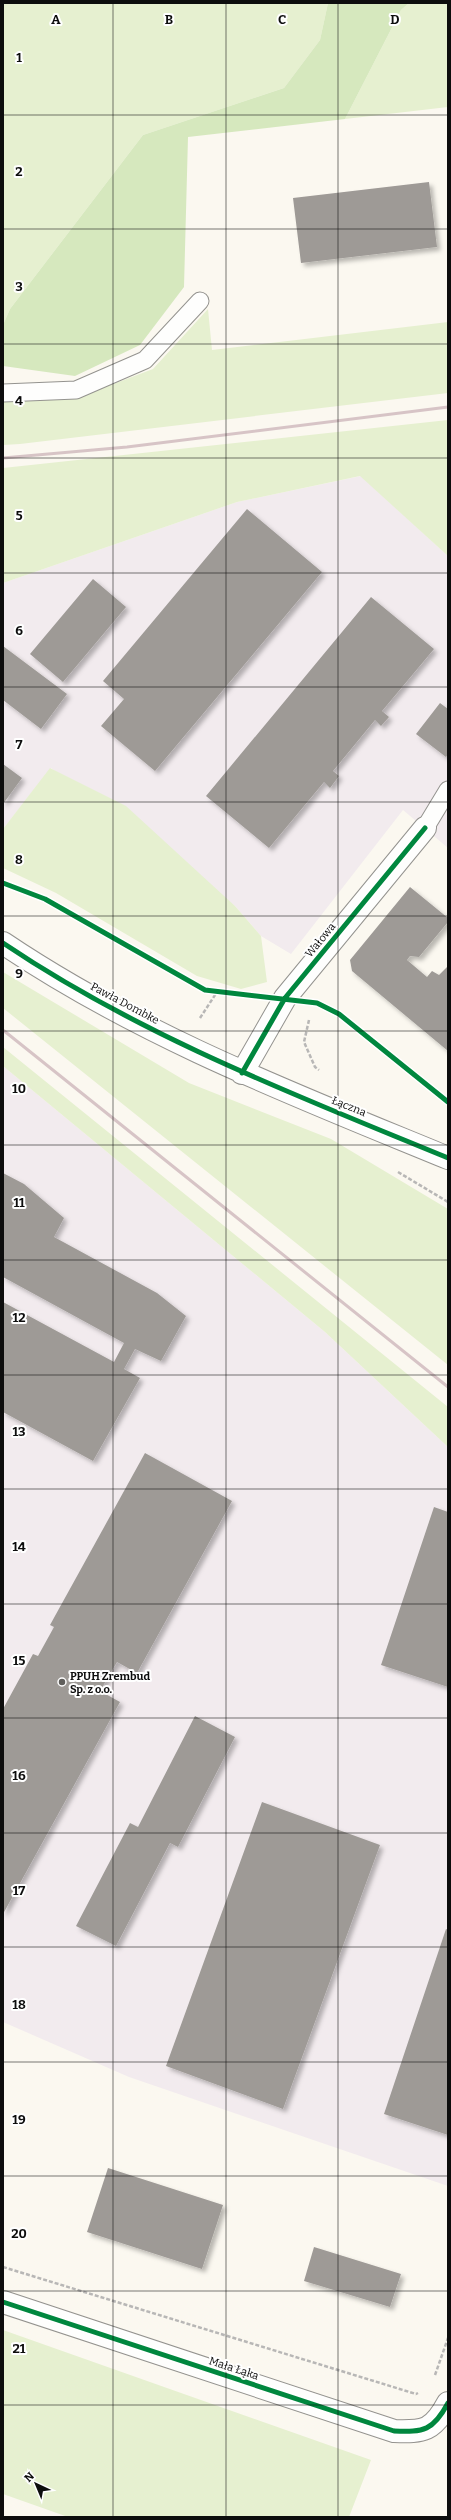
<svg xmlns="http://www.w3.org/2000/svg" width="451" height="2520" viewBox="0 0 451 2520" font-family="Bitter,serif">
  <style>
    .industrial { fill: #f2ebee }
    .green { fill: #e6f0d0 }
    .forest { fill: #d6e8be }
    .building { fill: #9e9a96; filter: url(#shadow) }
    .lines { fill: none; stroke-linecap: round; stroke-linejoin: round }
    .lane-casing { stroke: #94938f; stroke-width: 19 }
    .street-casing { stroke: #94938f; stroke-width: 24 }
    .path { stroke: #b8b7b6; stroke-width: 2.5; stroke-dasharray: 4 2; stroke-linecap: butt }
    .lane { stroke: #fefefd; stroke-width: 17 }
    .street { stroke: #fefefd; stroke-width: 22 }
    .rail { stroke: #d7c4c6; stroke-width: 3 }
    .cycleway-casing { stroke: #fff; stroke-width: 8 }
    .cycleway { stroke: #00873e; stroke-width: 5 }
    .grid { fill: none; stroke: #0d0d0d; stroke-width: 1; stroke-opacity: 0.55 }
    .poi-dot { fill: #605f5c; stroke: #fff; stroke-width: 1.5 }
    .labels { text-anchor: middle; stroke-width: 4; stroke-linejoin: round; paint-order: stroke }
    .street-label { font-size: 11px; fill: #0d0d0d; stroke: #fff }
    .poi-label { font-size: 11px; font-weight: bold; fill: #0d0d0d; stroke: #fff; text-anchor: start }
    .grid-label { font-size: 13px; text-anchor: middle; font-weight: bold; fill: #0d0d0d; stroke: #fff; stroke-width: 4; stroke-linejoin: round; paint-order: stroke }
  </style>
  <defs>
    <filter id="shadow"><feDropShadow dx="3.5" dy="3.5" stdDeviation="2" flood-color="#0004"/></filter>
  </defs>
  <rect width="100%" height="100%" fill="#fbf8f0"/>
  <path class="industrial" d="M361 476 448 556V848L403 810 291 954 261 936 235 906 51 768 3 829V583L237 502Z
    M3 1066 325 1332 448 1447V2186L129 2077 3 2022Z"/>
  <path class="green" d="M3 3H328L320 40 284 88 143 135 10 309 3 325Z
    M409 3H448V107L345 119 401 10Z
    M208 309 212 350 448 322V393L20 444 3 445V402L79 397 153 369Z
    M448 420V556L360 476 237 502 3 583V468Z
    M50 768 126 806 235 906 261 936 267 982 241 989 197 976 56 893 3 868V829Z
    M3 972 189 1083 331 1139 448 1209V1365L3 1008Z
    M3 1047 448 1407V1447L325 1332 3 1066Z
    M3 2330 371 2460 349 2517H68L3 2494Z"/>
  <path class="forest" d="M328 3H409L401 10 345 119 188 137 184 287 140 345 75 376 3 366V325L10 309 143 135 284 88 320 40Z"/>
  <path class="building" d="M429 182 437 247 301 263 293 198Z
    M247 509 322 572 155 771 101 726 124 699 103 681Z
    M93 579 126 607 63 682 30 654Z
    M371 597 434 649 382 711 389 717 381 726 375 720 333 771 339 776 330 788 324 782 269 848 206 796Z
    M3 646 67 694 41 729 3 700Z
    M440 703 448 709V754L446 757 416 734Z
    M3 764 22 778 3 804Z
    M410 887 448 918V922L419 957 410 956 407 960 427 977 432 971 439 975 448 966V1051L352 971 350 960Z
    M3 1173 24 1184 64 1218 54 1237 157 1293 186 1316 161 1361 135 1349 124 1369 140 1378 93 1461 3 1412V1302L114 1362 124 1343 3 1277Z
    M145 1453 232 1501 137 1673 117 1662 100 1691 120 1702 3 1914V1709L33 1654 38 1656 54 1627 50 1625Z
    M434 1507 448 1512V1687L381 1665Z
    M195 1716 235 1737 178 1847 170 1843 116 1946 76 1926 130 1823 138 1827Z
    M262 1802 380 1845 283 2109 166 2066Z
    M446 1929 448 1930V2135L384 2114Z
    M108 2168 223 2205 202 2269 87 2232Z
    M314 2247 401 2274 390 2307 304 2281Z"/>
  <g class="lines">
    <g class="lane-casing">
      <path id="lane" d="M3 393 76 390 145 360 200 301
        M425 828 448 790"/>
    </g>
    <g class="street-casing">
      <path id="street" d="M3 943C141 1036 295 1095 448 1158
        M242 1073 285 998 425 828
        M3 2302 394 2431C424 2432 433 2431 448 2403"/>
    </g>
    <path class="path" d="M200 1018 217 992
      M309 1020 304 1042 315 1067 319 1070
      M398 1172 448 1202
      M3 2267 416 2394 418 2393
      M435 2375 448 2338"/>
    <use href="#lane" class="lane"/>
    <use href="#street" class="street"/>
    <path class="rail" d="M3 458 127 447 448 407
      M3 1030 448 1387"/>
    <g class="cycleway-casing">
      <path id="cycleway" d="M3 883 45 899 205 990 317 1003 339 1014 448 1102
        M3 943C141 1036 295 1095 448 1158
        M242 1073 285 998 425 828
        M3 2302 394 2431C424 2432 433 2431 448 2403"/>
    </g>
    <use href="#cycleway" class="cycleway"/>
  </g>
  <path class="grid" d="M113 3V2517M226 3V2517M338 3V2517M3 115H448M3 229H448M3 344H448M3 458H448M3 573H448M3 687H448M3 802H448M3 916H448M3 1031H448M3 1145H448M3 1260H448M3 1375H448M3 1489H448M3 1604H448M3 1718H448M3 1833H448M3 1947H448M3 2062H448M3 2176H448M3 2291H448M3 2405H448"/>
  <circle class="poi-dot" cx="62" cy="1682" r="4"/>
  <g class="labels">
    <g class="street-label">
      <text transform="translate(320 940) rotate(-51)" y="4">Wałowa</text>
      <text transform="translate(125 1003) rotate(28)" y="4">Pawła Dombke</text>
      <text transform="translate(349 1106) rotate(22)" y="4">Łączna</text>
      <text transform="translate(234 2368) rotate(18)" y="4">Mała Łąka</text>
    </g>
    <g class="poi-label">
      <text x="70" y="1680">PPUH Zrembud<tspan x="70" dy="13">Sp. z o.o.</tspan></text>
    </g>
  </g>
  <g class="grid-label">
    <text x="56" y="24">A</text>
    <text x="169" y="24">B</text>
    <text x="282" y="24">C</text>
    <text x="395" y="24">D</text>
    <text x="19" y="62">1</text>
    <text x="19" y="176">2</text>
    <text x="19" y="291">3</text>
    <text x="19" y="405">4</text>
    <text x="19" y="520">5</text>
    <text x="19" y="635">6</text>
    <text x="19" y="749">7</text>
    <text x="19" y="864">8</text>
    <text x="19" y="978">9</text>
    <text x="19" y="1093">10</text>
    <text x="19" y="1207">11</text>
    <text x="19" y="1322">12</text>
    <text x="19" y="1436">13</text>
    <text x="19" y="1551">14</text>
    <text x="19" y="1665">15</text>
    <text x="19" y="1780">16</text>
    <text x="19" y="1895">17</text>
    <text x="19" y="2009">18</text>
    <text x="19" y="2124">19</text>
    <text x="19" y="2238">20</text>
    <text x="19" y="2353">21</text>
  </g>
  <rect width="451" height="2520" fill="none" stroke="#0d0d0d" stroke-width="8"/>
  <g transform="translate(36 2484) rotate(316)" stroke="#ffffff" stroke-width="3" paint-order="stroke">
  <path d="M0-3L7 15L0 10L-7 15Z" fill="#0d0d0d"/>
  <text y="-6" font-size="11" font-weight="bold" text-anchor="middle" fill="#0d0d0d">N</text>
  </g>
</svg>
